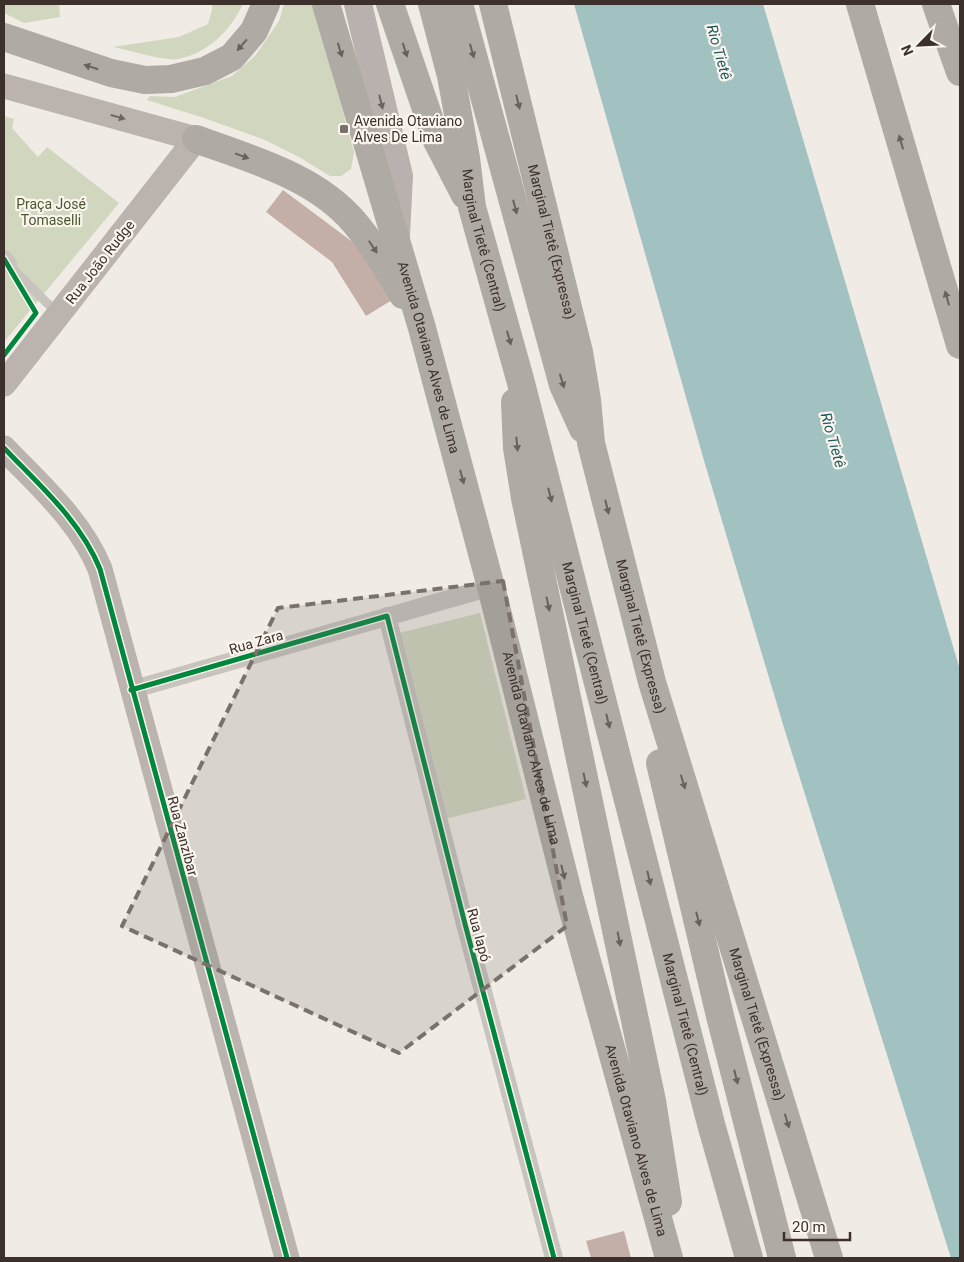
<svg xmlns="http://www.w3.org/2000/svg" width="964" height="1262" viewBox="0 0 964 1262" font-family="Roboto,sans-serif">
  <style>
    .green { fill: #d1d6bf }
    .water { fill: #a1c2c1 }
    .building { fill: #c3afa7 }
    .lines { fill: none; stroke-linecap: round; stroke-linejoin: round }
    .lane { stroke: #c9c3be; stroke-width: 9 }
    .street { stroke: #c9c3be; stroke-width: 18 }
    .secondary { stroke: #bab3ae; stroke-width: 25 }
    .primary { stroke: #b8b1ad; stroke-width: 28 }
    .highway { stroke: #afaaa4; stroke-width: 28 }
    .cycleway-casing { stroke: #fbf5ee; stroke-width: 8 }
    .cycleway { stroke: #00873e; stroke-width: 5 }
    .oneway { fill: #69615b }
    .oneway2 { fill: #6d645f }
    .oneway3 { fill: #6e645f }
    .marked { fill: #7a716c; fill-opacity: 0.2; stroke: #7a716c; stroke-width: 4; stroke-dasharray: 10 6; stroke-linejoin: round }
    .poi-dot { fill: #7a716c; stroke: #fbf5ee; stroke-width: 2 }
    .labels { text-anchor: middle; stroke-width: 4.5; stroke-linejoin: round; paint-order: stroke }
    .poi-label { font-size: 14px; fill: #3b302b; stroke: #fbf5ee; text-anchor: start }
    .park-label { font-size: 14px; fill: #4a5a2e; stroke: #fbf5ee }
    .street-label { font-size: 14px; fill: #3b302b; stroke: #fbf5ee }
    .water-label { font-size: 15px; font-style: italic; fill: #1f5a5e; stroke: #fbf5ee }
  </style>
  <rect width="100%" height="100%" fill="#f0ebe5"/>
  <path class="green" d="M4 4H59L60 17 24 23 4 13Z
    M212 4H243C231 30 207 54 178 59 164 61 128 50 113 47L179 37 208 24 212 10Z
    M284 4H313L354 152 351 169 341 176H330L299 157 265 140 204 118 147 100 150 96 175 97 232 76 255 56 279 21Z
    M4 116 14 119 12 128 38 157 47 147 119 203 4 342Z
    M480 613 526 799 445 819 399 633Z"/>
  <path class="water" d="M574 4H763L960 670V1258H951L785 731 705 464Z"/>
  <path class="building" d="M283 190 358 246 392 300 366 316 332 262 266 212Z
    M624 1231 631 1258H591L586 1241Z"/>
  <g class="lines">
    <path class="lane" d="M8 264 57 313"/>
    <path class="street" d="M4 259 8 264
      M387 616 465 924 554 1258
      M131 690 491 587"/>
    <path class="secondary" d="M4 86 196 139 4 384
      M4 448C39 485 80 520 100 569L287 1258"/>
    <path class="primary" d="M358 4 399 176 396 235"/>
    <g class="highway">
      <path id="s1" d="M326 4 422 328 491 587 569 896 669 1258"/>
      <path d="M390 4 437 141 465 195"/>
      <path id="s2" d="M432 4 451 76 466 158 472 207 520 379 711 1124 749 1258"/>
      <path d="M459 4 563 385 583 429"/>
      <path id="s3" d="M493 4 579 352 587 400 591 443 652 682 829 1258"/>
      <path d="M860 4 960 345"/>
      <path d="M936 4 960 72"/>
      <path d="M4 37 111 73 145 80 171 79 205 71 232 57 254 31 266 4"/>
      <path d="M196 139C250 159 315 176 354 222 373 244 388 270 403 295"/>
      <path d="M515 402 517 448 525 498 652 1101 668 1202"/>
      <path d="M660 763 720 1016 782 1258"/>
    </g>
    <g class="cycleway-casing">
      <path id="cycleway" d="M4 259 36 313 4 355
        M4 448C39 485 80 520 100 569L287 1258
        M131 690 387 616 465 924 554 1258"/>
    </g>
    <use href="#cycleway" class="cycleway"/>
  </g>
  <defs><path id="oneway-solid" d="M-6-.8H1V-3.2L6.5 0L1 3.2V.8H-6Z" transform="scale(1.25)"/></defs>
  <g class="oneway">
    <use href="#oneway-solid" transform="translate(242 45) rotate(131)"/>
    <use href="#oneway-solid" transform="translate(340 50) rotate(73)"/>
    <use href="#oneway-solid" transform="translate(405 50) rotate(72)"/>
    <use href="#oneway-solid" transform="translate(472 51) rotate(74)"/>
    <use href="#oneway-solid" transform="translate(91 67) rotate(-163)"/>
    <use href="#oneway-solid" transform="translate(518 102) rotate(76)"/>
    <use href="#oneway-solid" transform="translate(901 142) rotate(-106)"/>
    <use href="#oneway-solid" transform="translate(242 156) rotate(20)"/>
    <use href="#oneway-solid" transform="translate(515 207) rotate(75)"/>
    <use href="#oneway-solid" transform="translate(373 247) rotate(56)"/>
    <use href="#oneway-solid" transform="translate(947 298) rotate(-106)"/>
    <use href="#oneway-solid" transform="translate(509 338) rotate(74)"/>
    <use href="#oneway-solid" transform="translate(562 381) rotate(73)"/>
    <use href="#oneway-solid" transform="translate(517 444) rotate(84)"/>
    <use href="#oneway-solid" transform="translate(462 477) rotate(75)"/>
    <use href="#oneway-solid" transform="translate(550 495) rotate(76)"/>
    <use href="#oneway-solid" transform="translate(607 507) rotate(76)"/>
    <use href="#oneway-solid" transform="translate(548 604) rotate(78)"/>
    <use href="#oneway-solid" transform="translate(608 721) rotate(76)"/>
    <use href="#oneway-solid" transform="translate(585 780) rotate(78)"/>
    <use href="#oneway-solid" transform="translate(683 782) rotate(73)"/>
    <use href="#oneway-solid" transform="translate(563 872) rotate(76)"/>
    <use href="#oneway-solid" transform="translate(649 878) rotate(76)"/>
    <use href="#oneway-solid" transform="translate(698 919) rotate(76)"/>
    <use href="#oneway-solid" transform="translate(619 939) rotate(79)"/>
    <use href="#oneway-solid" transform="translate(736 1077) rotate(76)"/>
    <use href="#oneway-solid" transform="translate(787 1121) rotate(73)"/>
  </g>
  <use class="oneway2" href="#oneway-solid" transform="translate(381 102) rotate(76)"/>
  <use class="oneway3" href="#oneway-solid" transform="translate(118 117) rotate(16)"/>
  <path class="marked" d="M503 581 567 926 399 1053 122 926 278 608Z"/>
  <rect class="poi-dot" x="339" y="124" width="10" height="10" rx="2.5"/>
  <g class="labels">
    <g class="poi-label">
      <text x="354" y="126">Avenida Otaviano<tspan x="354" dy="16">Alves De Lima</tspan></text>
    </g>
    <g class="park-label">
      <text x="51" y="209">Praça José<tspan x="51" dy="16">Tomaselli</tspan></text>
    </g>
    <g class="street-label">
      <text dy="5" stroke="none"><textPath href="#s2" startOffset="242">Marginal Tietê (Central)</textPath></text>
      <text dy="5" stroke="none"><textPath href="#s3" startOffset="245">Marginal Tietê (Expressa)</textPath></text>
      <text transform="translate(100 262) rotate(-52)" y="5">Rua João Rudge</text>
      <text dy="5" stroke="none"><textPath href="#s1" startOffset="368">Avenida Otaviano Alves de Lima</textPath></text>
      <text dy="5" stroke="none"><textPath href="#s2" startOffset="648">Marginal Tietê (Central)</textPath></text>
      <text dy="5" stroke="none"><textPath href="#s3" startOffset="650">Marginal Tietê (Expressa)</textPath></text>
      <text transform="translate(256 642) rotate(-16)" y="5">Rua Zara</text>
      <text dy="5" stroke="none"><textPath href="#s1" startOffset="772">Avenida Otaviano Alves de Lima</textPath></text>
      <text transform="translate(183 836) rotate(75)" y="5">Rua Zanzibar</text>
      <text transform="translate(479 935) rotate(75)" y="5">Rua Iapó</text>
      <text dy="5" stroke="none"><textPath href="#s2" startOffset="1052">Marginal Tietê (Central)</textPath></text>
      <text dy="5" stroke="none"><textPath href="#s3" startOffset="1055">Marginal Tietê (Expressa)</textPath></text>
      <text dy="5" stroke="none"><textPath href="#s1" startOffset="1178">Avenida Otaviano Alves de Lima</textPath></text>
    </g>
    <g class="water-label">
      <text transform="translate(719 52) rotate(74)" y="5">Rio Tietê</text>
      <text transform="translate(833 440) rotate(74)" y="5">Rio Tietê</text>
    </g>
  </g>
  <rect width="964" height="1262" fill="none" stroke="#3b302b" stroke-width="10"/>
  <g transform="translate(919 45) rotate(246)" stroke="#fbf5ee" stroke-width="4" paint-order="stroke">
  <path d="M0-4L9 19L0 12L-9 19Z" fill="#3b302b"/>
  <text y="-8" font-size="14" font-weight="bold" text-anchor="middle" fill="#3b302b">N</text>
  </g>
  <path d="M784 1232v8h66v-8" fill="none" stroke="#3b302b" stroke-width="2.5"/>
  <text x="792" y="1232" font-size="15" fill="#3b302b" stroke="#fbf5ee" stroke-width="4" paint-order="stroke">20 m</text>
</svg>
